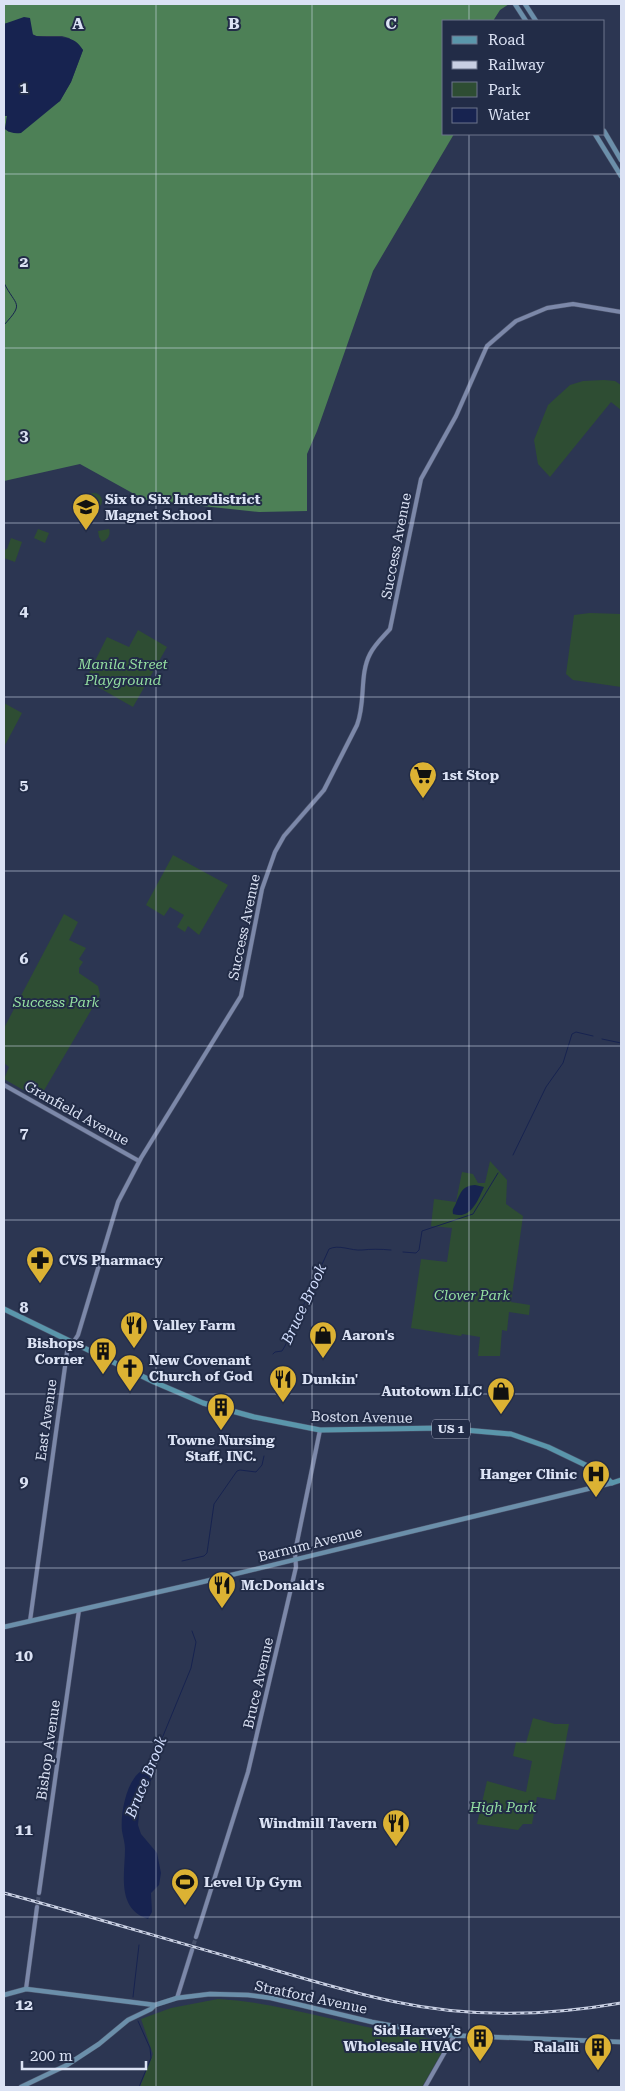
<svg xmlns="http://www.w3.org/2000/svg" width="625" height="2091" viewBox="0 0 625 2091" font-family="'Roboto Serif',serif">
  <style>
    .green { fill: #2e4d33 }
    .forest { fill: #4d8056 }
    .water { fill: #172350 }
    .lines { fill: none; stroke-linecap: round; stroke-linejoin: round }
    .stream { stroke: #172350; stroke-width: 1 }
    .tertiary-tunnel { stroke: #46506a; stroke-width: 4; stroke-dasharray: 4 2; stroke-linecap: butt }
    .tertiary-casing { stroke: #4c546c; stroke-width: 5 }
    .secondary-casing { stroke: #4c546c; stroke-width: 5.5 }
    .primary-casing { stroke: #4c546c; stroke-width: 6 }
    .tertiary { stroke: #7c88a9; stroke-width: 4 }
    .secondary { stroke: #6b8faa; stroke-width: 4.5 }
    .primary { stroke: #5a96ab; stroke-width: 5 }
    .rail-casing { stroke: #c8cfe2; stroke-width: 3 }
    .rail { stroke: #222c47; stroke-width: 1; stroke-dasharray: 4; stroke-linecap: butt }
    .grid { fill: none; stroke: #dbe2f4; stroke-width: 1; stroke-opacity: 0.55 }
    .labels { text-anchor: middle; stroke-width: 4; stroke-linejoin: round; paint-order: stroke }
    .shield { fill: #222c47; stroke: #a4abc0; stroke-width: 1 }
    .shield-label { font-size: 12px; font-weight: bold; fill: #dbe2f4 }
    .poi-label { font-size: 14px; font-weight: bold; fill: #dbe2f4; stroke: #222c47; text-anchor: start }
    .street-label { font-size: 14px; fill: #dbe2f4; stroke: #222c47 }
    .park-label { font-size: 14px; font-style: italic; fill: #94dfa1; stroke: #222c47 }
    .water-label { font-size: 15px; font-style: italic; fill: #d1ddfd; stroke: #222c47 }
    .grid-label { font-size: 16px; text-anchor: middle; font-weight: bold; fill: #dbe2f4; stroke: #222c47; stroke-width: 4; stroke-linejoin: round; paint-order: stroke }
  </style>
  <rect width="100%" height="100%" fill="#2c3652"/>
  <path class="green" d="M604 380 615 381 621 385V410L611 402 550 477 538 464 534 440 548 405 570 385 583 381Z
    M86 501a8 8 0 1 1 16 0a8 8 0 1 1-16 0Z
    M38 529 49 533 45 543 34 538Z
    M109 529C111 534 108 540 102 542L99 537 98 531Z
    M11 538 22 542 15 562 4 558V550L7 549Z
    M590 613 621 614V687L573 680 566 674 574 615Z
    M138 630 167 647 133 707 89 682 86 679 107 637 129 647Z
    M4 703 22 713 4 747Z
    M173 855 228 885 199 935 188 926 185 932 177 927 184 915 170 907 164 916 146 905Z
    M64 914 78 922 69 940 86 948 79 959 83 962 79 968V973L98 986 100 995 39 1099 4 1079 9 1067 4 1063V1028Z
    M490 1161 507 1180 506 1204 523 1216 511 1302 530 1305 529 1315 509 1312 507 1331 502 1330 500 1356H478L480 1337 462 1334 461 1336 411 1328 421 1259 447 1262 452 1228 431 1226 434 1199 456 1202 462 1172 473 1174 478 1183H485Z
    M533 1718 555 1724H569L555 1800 537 1797 532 1824H523L518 1830 477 1824 487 1781 526 1792 532 1761 513 1756 516 1742 526 1743Z
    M218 1999C255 2001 288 2009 324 2017 363 2027 403 2034 442 2041L445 2047 422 2087H140L153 2054 141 2019 171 2008Z"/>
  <path class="forest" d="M4 4H509L500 10 493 21H444V134H454L373 271 317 431 307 454V511L259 512 145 500 80 464 4 481V116H7L5 129 9 132 60 101 71 82 83 50 69 38 62 36H36L12 22 4 24Z"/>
  <path class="water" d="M24 17 30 18 33 35C51 41 71 30 83 50L71 82 60 101 21 133C15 134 10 133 5 129L7 116H4V24Z
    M475 1185 484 1187C478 1200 471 1220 453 1214 452 1209 454 1208 456 1203 461 1192 462 1186 475 1185Z
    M145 1769 151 1772 153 1776 140 1804 138 1825 141 1834 157 1853 161 1873 159 1885 151 1893 152 1912 148 1919C116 1909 125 1873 125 1849 125 1843 123 1837 122 1831 120 1813 127 1776 145 1769Z"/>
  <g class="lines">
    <path class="stream" d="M4 283C16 307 25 302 4 325
      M602 1039 621 1043
      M513 1155 546 1087 563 1063 572 1034 576 1032 593 1036
      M403 1252 416 1253 419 1250 422 1231 473 1214 498 1173
      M273 1354 275 1352 282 1351 285 1346 329 1249C339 1244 351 1251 362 1250 371 1249 380 1249 391 1250
      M182 1561 204 1556 207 1553 214 1504 237 1471 240 1470 256 1472 262 1465 264 1456
      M149 1770 191 1668 196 1642 192 1631
      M133 1997 139 1945
      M138 2021 150 2048 151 2058 139 2087"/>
    <path class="tertiary-tunnel" d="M37 1907 39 1893
      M192 1950 196 1937"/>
    <g class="tertiary-casing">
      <path id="tertiary" d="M4 1085 139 1161
        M30 1621 67 1352 78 1335 118 1202 141 1158 241 996 262 889 275 852 284 836 324 790 357 725C366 702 359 675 370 654 375 644 383 637 390 629L421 479 456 416 487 346 516 321 547 308 573 304 621 312
        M39 1893 79 1610
        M196 1937 248 1772 296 1567 295 1552 320 1430
        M26 1989 37 1907
        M177 1998 192 1950
        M425 2087 454 2036"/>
    </g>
    <g class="secondary-casing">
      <path id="secondary" d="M515 4 526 21
        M525 4 536 21
        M604 131 621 160
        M595 134 621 176
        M4 1627 198 1583 612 1483
        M4 1995 26 1989 155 2005
        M21 2087 67 2065 99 2044 128 2020 151 2009 155 2005 177 1998 210 1994 248 1995 271 1998 372 2022 443 2035 621 2042"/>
    </g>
    <g class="primary-casing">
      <path id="primary" d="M4 1309 154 1382 203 1403 254 1417 320 1430 442 1428 511 1434 548 1447 600 1472 612 1483 621 1480"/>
    </g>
    <use href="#tertiary" class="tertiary"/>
    <use href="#secondary" class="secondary"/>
    <use href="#primary" class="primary"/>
    <g class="rail-casing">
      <path id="rail" d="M4 1893C86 1915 168 1940 251 1963 299 1977 347 1992 396 2002 471 2018 547 2016 621 2003"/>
    </g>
    <use href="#rail" class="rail"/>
  </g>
  <path class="grid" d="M156 4V2087M312 4V2087M469 4V21M469 134V2087M4 174H621M4 348H621M4 523H621M4 697H621M4 871H621M4 1046H621M4 1220H621M4 1394H621M4 1568H621M4 1742H621M4 1917H621"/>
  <defs>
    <g id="school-pin" transform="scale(1.4375)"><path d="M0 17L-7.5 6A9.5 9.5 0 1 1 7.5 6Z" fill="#dcb233" stroke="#222c47"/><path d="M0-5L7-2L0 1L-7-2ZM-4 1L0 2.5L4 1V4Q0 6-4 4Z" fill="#111"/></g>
    <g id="supermarket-pin" transform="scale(1.4375)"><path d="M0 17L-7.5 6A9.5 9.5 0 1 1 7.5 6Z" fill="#dcb233" stroke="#222c47"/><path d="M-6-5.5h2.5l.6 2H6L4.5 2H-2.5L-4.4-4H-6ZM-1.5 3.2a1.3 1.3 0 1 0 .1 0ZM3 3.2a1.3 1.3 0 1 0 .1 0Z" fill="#111"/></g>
    <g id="pharmacy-pin" transform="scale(1.4375)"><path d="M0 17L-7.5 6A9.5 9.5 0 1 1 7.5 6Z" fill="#dcb233" stroke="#222c47"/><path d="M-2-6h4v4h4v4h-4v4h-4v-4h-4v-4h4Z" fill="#111"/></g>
    <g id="restaurant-pin" transform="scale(1.4375)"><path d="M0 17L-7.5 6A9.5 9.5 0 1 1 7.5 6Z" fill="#dcb233" stroke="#222c47"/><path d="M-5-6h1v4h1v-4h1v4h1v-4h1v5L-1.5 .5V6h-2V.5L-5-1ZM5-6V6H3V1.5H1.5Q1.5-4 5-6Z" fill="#111"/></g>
    <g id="shop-pin" transform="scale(1.4375)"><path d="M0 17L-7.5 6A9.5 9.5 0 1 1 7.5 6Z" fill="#dcb233" stroke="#222c47"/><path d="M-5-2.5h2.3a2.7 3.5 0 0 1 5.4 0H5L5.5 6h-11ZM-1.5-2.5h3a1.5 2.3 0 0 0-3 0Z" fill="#111"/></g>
    <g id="building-pin" transform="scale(1.4375)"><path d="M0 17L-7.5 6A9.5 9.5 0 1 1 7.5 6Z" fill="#dcb233" stroke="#222c47"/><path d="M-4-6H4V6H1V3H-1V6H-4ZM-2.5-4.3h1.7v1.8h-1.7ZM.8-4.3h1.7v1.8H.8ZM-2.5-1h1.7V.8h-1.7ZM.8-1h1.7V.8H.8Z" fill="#111"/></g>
    <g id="church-pin" transform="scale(1.4375)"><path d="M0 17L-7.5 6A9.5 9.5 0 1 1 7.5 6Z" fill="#dcb233" stroke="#222c47"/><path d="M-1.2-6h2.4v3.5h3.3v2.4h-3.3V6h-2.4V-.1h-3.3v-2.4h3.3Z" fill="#111"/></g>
    <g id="hospital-pin" transform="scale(1.4375)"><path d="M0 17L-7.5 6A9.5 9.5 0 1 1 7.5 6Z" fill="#dcb233" stroke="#222c47"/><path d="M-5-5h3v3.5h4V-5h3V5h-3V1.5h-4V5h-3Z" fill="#111"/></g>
    <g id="stadium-pin" transform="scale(1.4375)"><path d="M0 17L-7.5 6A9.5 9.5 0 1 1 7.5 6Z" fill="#dcb233" stroke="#222c47"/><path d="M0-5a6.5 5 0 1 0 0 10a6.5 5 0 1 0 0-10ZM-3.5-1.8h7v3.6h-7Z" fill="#111"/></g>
  </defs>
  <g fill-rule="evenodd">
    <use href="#school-pin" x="86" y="507"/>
    <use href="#supermarket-pin" x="423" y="775"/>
    <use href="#pharmacy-pin" x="40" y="1260"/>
    <use href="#restaurant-pin" x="134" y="1325"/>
    <use href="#shop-pin" x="323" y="1335"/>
    <use href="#building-pin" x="103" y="1351"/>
    <use href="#church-pin" x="130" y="1368"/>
    <use href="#restaurant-pin" x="283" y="1379"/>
    <use href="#shop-pin" x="501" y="1391"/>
    <use href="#building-pin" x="221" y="1407"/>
    <use href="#hospital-pin" x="596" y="1474"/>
    <use href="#restaurant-pin" x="222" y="1585"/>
    <use href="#restaurant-pin" x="396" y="1823"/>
    <use href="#stadium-pin" x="185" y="1882"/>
    <use href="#building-pin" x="480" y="2038"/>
    <use href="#building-pin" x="598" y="2047"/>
  </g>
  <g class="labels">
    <rect class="shield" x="432" y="1419.5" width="38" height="19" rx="4"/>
    <g class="shield-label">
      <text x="451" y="1433">US 1</text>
    </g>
    <g class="poi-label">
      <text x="105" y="504">Six to Six Interdistrict<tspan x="105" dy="16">Magnet School</tspan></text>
      <text x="442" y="780">1st Stop</text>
      <text x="59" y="1265">CVS Pharmacy</text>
      <text x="153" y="1330">Valley Farm</text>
      <text x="342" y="1340">Aaron's</text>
      <text x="84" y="1348" text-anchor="end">Bishops<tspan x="84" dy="16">Corner</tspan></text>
      <text x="149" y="1365">New Covenant<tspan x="149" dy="16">Church of God</tspan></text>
      <text x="302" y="1384">Dunkin'</text>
      <text x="482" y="1396" text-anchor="end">Autotown LLC</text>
      <text x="221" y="1445" text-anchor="middle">Towne Nursing<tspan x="221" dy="16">Staff, INC.</tspan></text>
      <text x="577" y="1479" text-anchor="end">Hanger Clinic</text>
      <text x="241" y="1590">McDonald's</text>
      <text x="377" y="1828" text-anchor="end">Windmill Tavern</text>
      <text x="204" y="1887">Level Up Gym</text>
      <text x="461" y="2035" text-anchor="end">Sid Harvey's<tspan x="461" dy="16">Wholesale HVAC</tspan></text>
      <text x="579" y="2052" text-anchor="end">Ralalli</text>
    </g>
    <g class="street-label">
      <text transform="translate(396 546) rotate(-79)" y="5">Success Avenue</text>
      <text transform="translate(244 927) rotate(-78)" y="5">Success Avenue</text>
      <text transform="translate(77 1113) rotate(29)" y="5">Granfield Avenue</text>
      <text transform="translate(362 1417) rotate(1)" y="5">Boston Avenue</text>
      <text transform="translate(46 1420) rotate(-82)" y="5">East Avenue</text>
      <text transform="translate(310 1544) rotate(-14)" y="5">Barnum Avenue</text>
      <text transform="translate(258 1683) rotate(-77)" y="5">Bruce Avenue</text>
      <text transform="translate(48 1750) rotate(-82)" y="5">Bishop Avenue</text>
      <text transform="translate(311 1997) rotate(12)" y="5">Stratford Avenue</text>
    </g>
    <g class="park-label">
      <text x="123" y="669">Manila Street<tspan x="123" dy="16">Playground</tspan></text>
      <text x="56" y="1007">Success Park</text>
      <text x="472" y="1300">Clover Park</text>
      <text x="503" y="1812">High Park</text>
    </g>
    <g class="water-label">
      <text transform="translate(304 1304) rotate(-65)" y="5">Bruce Brook</text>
      <text transform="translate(146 1777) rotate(-68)" y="5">Bruce Brook</text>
    </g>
  </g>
  <g class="grid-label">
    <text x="78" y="29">A</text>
    <text x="234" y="29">B</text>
    <text x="391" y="29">C</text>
    <text x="24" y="93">1</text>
    <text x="24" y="267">2</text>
    <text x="24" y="441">3</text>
    <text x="24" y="616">4</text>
    <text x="24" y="790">5</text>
    <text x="24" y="964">6</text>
    <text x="24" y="1138">7</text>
    <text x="24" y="1313">8</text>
    <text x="24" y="1487">9</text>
    <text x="24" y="1661">10</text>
    <text x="24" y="1835">11</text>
    <text x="24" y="2010">12</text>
  </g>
  <rect width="625" height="2091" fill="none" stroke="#dbe2f4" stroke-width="10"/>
  <rect x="442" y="20" width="162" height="115" fill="#222c47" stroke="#6c758c"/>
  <rect x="452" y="36" width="25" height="8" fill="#5a96ab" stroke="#6c758c"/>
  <text x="488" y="45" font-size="15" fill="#dbe2f4">Road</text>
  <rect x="452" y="61" width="25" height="8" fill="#c8cfe2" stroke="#6c758c"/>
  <text x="488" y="70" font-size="15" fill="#dbe2f4">Railway</text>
  <rect x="452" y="82" width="25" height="15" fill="#2e4d33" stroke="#6c758c"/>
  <text x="488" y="95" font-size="15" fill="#dbe2f4">Park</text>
  <rect x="452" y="108" width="25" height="15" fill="#172350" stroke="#6c758c"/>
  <text x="488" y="120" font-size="15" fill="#dbe2f4">Water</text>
  <path d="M22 2061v8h124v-8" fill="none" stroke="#dbe2f4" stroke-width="2.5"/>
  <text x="30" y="2061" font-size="15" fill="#dbe2f4" stroke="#222c47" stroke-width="4" paint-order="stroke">200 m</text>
</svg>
